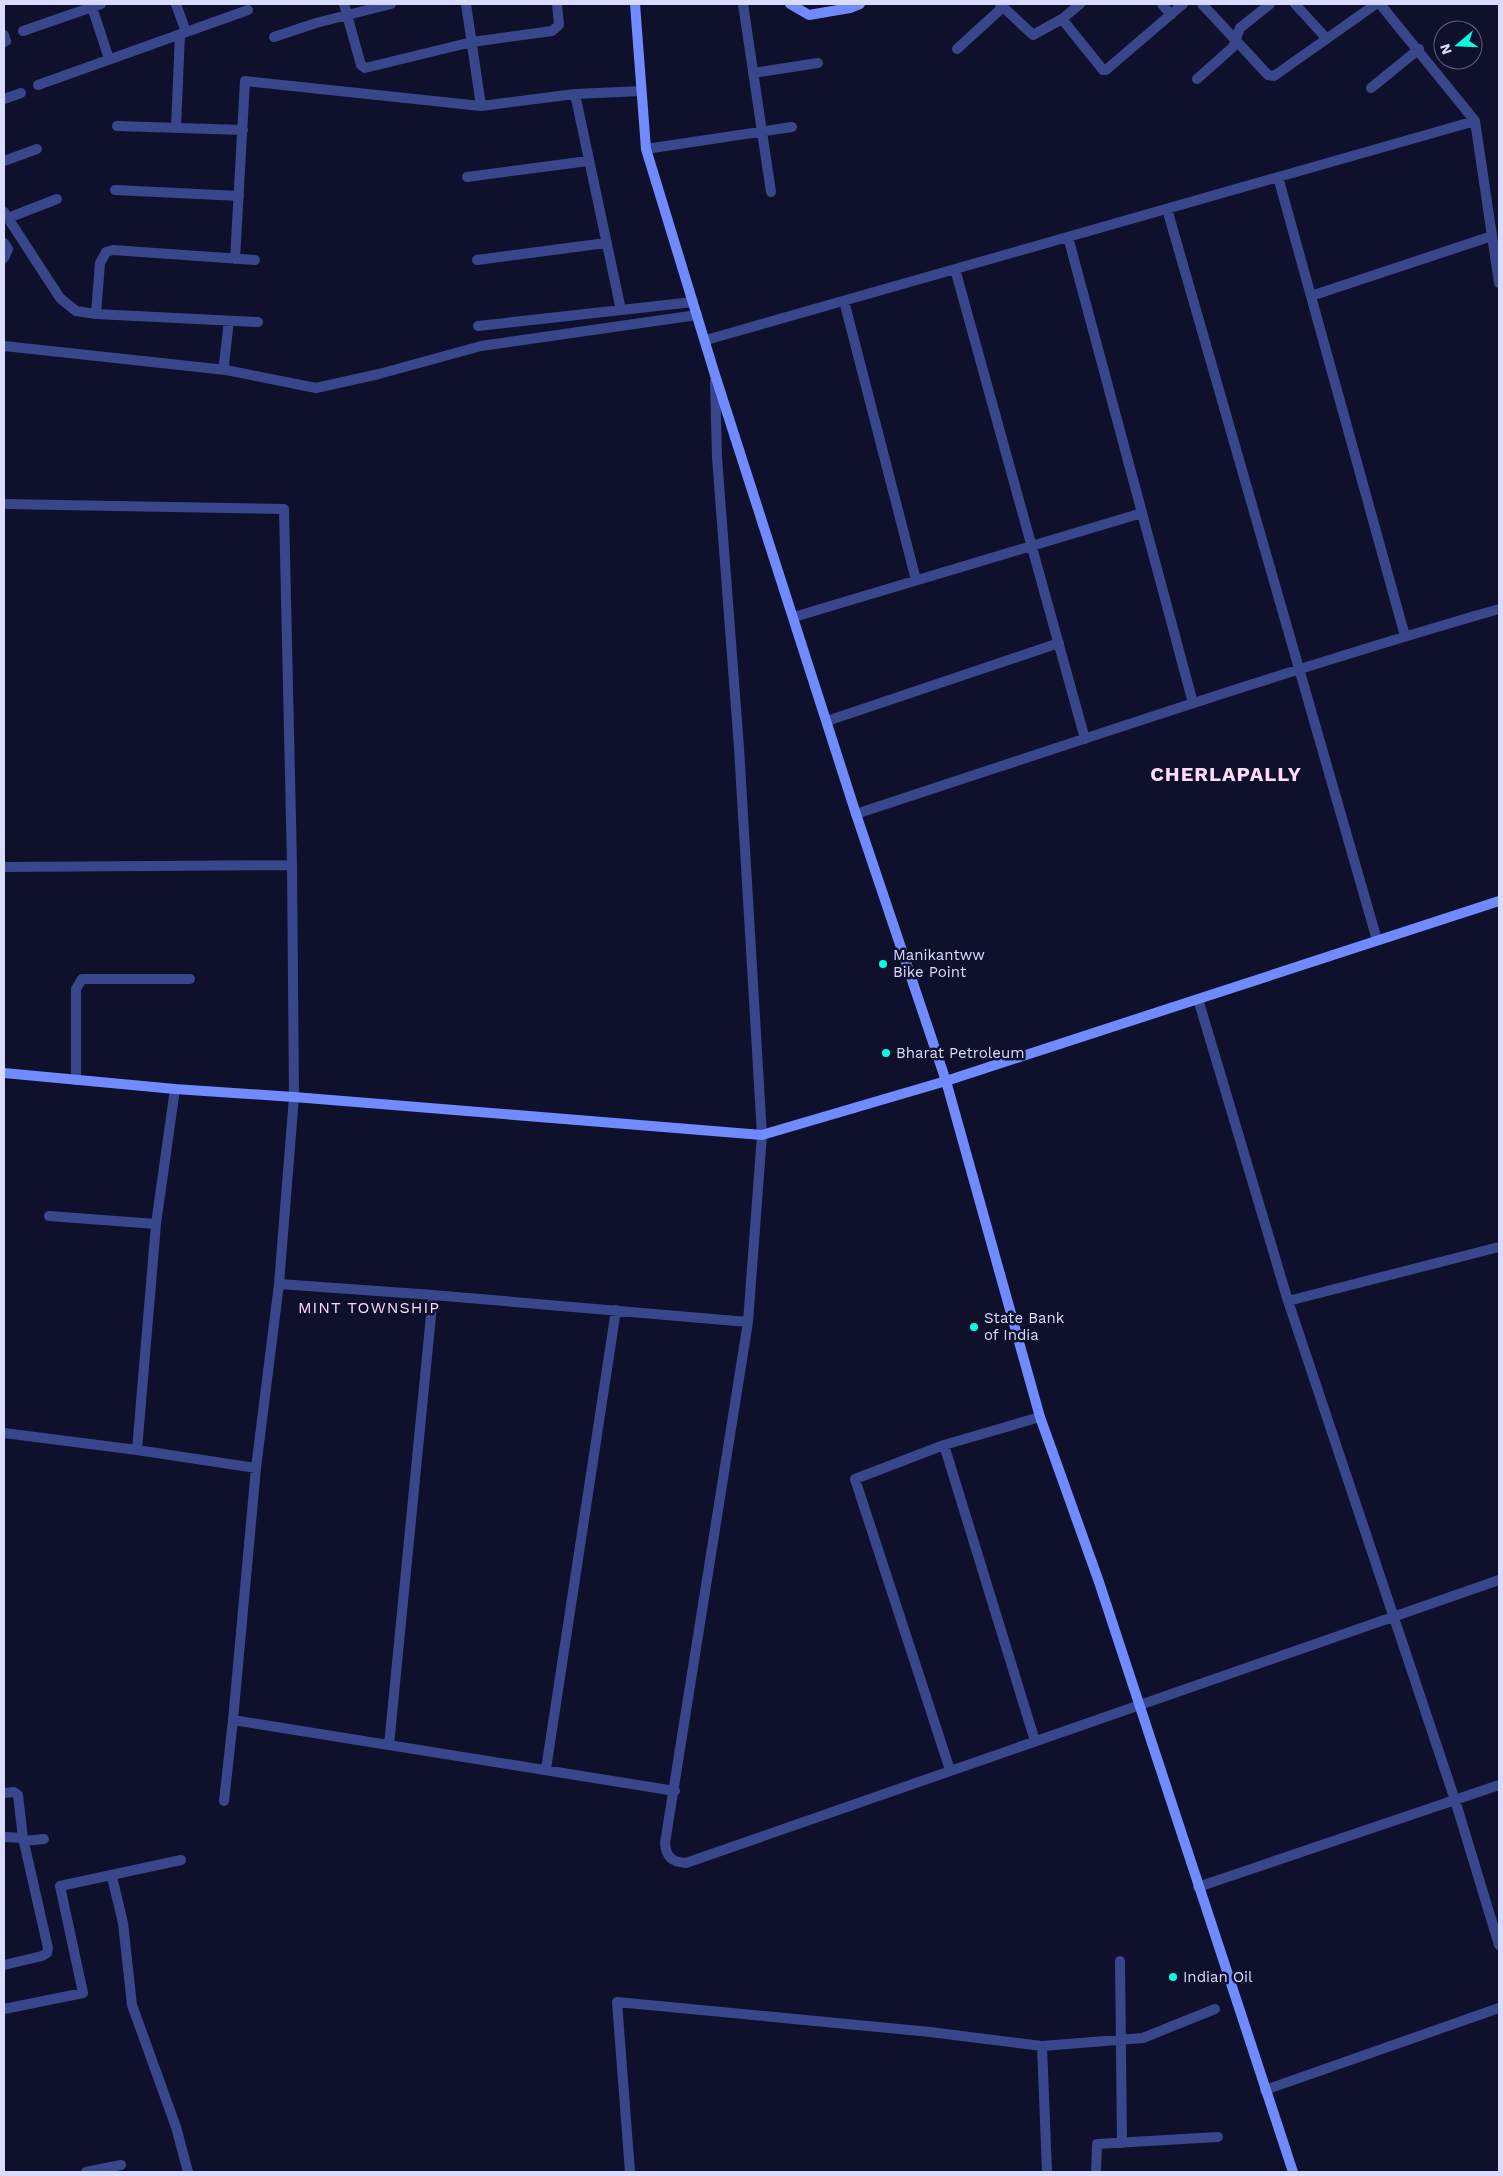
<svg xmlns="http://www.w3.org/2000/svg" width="1503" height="2176" viewBox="0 0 1503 2176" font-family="'Work Sans',sans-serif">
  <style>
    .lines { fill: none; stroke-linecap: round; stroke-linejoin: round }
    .street { stroke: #38468c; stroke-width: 10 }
    .secondary { stroke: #708aff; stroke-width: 10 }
    .poi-dot { fill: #05ffe4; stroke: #0f102b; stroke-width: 2 }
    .labels { text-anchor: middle; stroke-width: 5; stroke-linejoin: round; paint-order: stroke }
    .poi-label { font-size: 15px; fill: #d9dcff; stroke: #0f102b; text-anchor: start }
    .neighbourhood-label { font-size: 16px; letter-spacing: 1px; fill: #ffdbf9; stroke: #0f102b }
    .district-label { font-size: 20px; font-weight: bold; letter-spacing: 1px; fill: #ffdbf9; stroke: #0f102b }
  </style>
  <rect width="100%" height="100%" fill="#0f102b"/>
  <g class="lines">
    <path class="street" d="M176 4 186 32
      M344 4 361 65 365 68 472 42 552 31 559 25 557 4
      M466 4 481 106
      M743 4 771 192
      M1000 4 1033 35 1062 19 1080 4
      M1162 4 1171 15
      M1202 4 1268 75 1274 76 1376 4
      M1295 4 1326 38
      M1380 4 1475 121 1499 283
      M92 7 109 59
      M1062 19 1103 70H1106L1183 4
      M23 31 101 4
      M4 35 6 41 4 42
      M274 37 316 23 391 4
      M957 49 1003 7
      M753 73 818 63
      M1197 79 1233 47 1240 28 1270 4
      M38 85 248 10
      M1371 88 1419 49
      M575 94 621 310
      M4 99 21 93
      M117 126 243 130
      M176 127 180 34
      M646 149 792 127
      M4 161 37 149
      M467 177 588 161
      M1278 177 1405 636
      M115 190 239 196
      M1167 209 1377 940
      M4 212 60 298 76 311 96 314 258 322
      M8 218 57 199
      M1068 237 1193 703
      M4 243 8 249 4 258
      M235 259 245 81 481 106 575 94 641 91
      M477 260 606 243
      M955 269 1085 739
      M1311 296 1492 236
      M844 301 916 580
      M96 314 100 263 106 252 113 250 255 260
      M229 321 224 364 226 370 316 388 379 374 481 346 697 315
      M478 326 693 302
      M706 340 1475 121
      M4 346 226 370
      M715 381 717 457 739 748 762 1135 748 1322 665 1843C666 1857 672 1862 686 1863L1499 1580
      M4 504 284 509 292 865 294 1097 279 1284 256 1468 233 1720 224 1801
      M794 617 1142 513
      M827 721 1059 643
      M856 814C1070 744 1283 671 1499 609
      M4 867 292 865
      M1198 999 1288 1301 1455 1800 1499 1945
      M76 1080V989L82 979H190
      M49 1216 156 1224
      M279 1284 433 1295 748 1322
      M1288 1301 1499 1247
      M4 1433 137 1450 256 1468
      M944 1445 1035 1741
      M137 1450 156 1224 175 1089
      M233 1720 675 1791
      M389 1745 433 1295
      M546 1769 616 1310
      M950 1770 855 1479 944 1445 1040 1417
      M4 1793 14 1792 18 1795 23 1838
      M4 1837 23 1838 48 1948 47 1953 42 1956 4 1965
      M23 1841 44 1839
      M112 1877 123 1923 132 2005 176 2127 188 2172
      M1198 1887 1499 1785
      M1120 1961 1122 2143
      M4 2009 83 1993 60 1886 181 1860
      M1042 2046 1143 2038 1215 2009
      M1265 2090 1499 2008
      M86 2172 121 2165
      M630 2172 617 2002 930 2032 1042 2046 1047 2172
      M1096 2172 1097 2144 1218 2137"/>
    <path class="secondary" d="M635 4 646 149 715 375 856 814 946 1081 1040 1417 1099 1582 1293 2172
      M790 4 809 15 850 8 860 4
      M4 1073 175 1089 294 1097 762 1135 946 1081 1499 901"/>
  </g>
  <g class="poi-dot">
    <circle cx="883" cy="964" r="5"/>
    <circle cx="886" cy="1053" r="5"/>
    <circle cx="974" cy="1327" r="5"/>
    <circle cx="1173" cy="1977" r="5"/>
  </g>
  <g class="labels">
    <g class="poi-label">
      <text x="893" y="960">Manikantww<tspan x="893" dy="17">Bike Point</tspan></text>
      <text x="896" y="1058">Bharat Petroleum</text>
      <text x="984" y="1323">State Bank<tspan x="984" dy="17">of India</tspan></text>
      <text x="1183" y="1982">Indian Oil</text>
    </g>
    <g class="neighbourhood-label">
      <text x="369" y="1313">MINT TOWNSHIP</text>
    </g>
    <g class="district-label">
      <text x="1226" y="781">CHERLAPALLY</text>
    </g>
  </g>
  <rect width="1503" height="2176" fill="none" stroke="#d9dcff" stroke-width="10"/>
  <g transform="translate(1458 45) rotate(251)"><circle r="24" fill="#0f102b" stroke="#606280"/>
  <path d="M0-4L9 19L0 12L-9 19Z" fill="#05ffe4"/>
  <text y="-8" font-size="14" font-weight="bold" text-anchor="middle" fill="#d9dcff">N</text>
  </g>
</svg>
